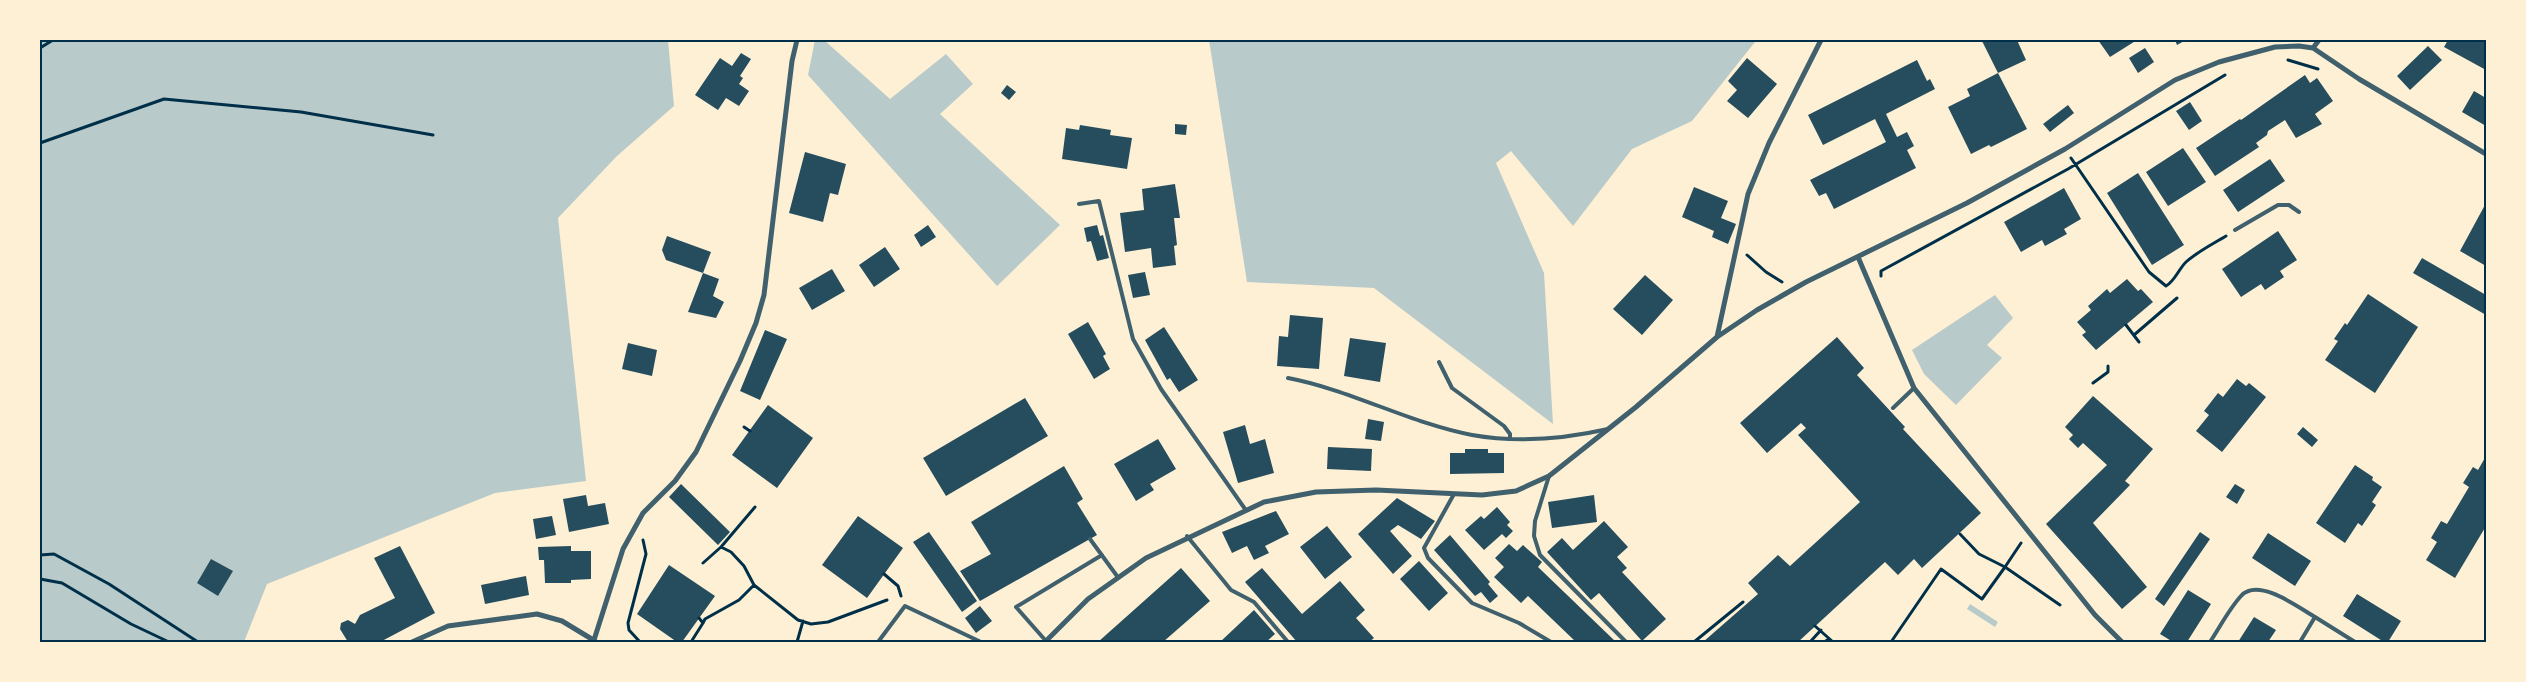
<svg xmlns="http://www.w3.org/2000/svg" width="2526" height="682" viewBox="0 0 2526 682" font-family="Helvetica,sans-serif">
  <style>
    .green { fill: #b9caca }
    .building { fill: #264d5e }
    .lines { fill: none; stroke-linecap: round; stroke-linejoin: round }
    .path { stroke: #003049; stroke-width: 3 }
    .service { stroke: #3f606c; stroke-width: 4 }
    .minor { stroke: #3f606c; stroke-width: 5 }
    .neatline { fill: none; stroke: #003049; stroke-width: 2 }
  </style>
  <rect width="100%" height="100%" fill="#fdf0d5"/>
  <path class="green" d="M40 40H668L674 106 617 156 558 218 586 481 495 493 267 584 244 642H40Z
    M815 40H824L890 99 946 54 973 84 940 114 1060 225 997 286 808 75Z
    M1209 40H1761L1755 42 1692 121 1632 149 1573 226 1511 151 1496 163 1544 273 1553 424 1374 288 1247 282Z
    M1995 295 2013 318 1987 345 2002 358 1956 405 1924 374 1912 350Z
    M1970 604 1998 622 1995 627 1967 609Z"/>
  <path class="building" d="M1985 40H2017L2026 60 1998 73 1982 41Z
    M2098 40H2137L2110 57Z
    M2175 40H2186L2177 45Z
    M2448 40H2486V70L2444 47Z
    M2428 46 2442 60 2410 90 2397 76Z
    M2145 48 2154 62 2138 73 2129 58Z
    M741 53 751 59 740 76 743 78 739 84 749 91 739 106 726 98 718 110 695 95 720 58 732 66Z
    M1747 58 1777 84 1748 118 1727 101 1737 90 1728 81Z
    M1917 60 1927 81 1930 79 1935 89 1886 114 1897 137 1907 132 1914 146 1907 150 1916 168 1834 209 1826 193 1819 196 1810 180 1886 142 1875 119 1823 145 1808 115Z
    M1998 73 2027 129 1991 147 1989 145 1971 154 1948 107 1970 96 1967 89Z
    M2305 75 2310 83 2317 78 2333 101 2315 114 2322 124 2296 138 2285 120 2268 131 2267 135 2256 143 2259 147 2215 176 2196 148 2240 119 2241 120Z
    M1007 85 1016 92 1009 100 1001 93Z
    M2474 91 2486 98V126L2462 112Z
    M2190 102 2202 121 2189 130 2176 111Z
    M2068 105 2074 113 2050 132 2043 124Z
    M1175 124 1187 125 1186 135 1175 134Z
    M1080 125 1111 130 1110 135 1132 138 1127 169 1062 159 1066 128 1079 130Z
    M2183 148 2206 182 2168 206 2146 172Z
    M805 152 846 164 838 195 830 193 823 222 789 213Z
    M2270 159 2285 181 2238 212 2223 190Z
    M2138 173 2184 245 2152 265 2107 193Z
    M1175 184 1180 218H1174L1177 245 1174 246 1176 265 1153 268 1151 248 1125 252 1120 213 1144 210 1142 189Z
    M1694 187 1728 201 1721 218 1736 224 1728 244 1712 237 1714 231 1682 217Z
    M2064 188 2081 219 2064 229 2067 234 2045 246 2042 240 2021 252 2004 222Z
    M2486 203V266L2460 251Z
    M928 225 936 237 921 247 914 235Z
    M1097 225 1100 236 1103 235 1109 258 1097 261 1091 241 1087 242 1084 228Z
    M2278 231 2297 260 2280 271 2284 277 2265 290 2261 284 2241 297 2222 269Z
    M667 236 711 252 703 273 719 279 713 296 724 302 716 318 688 312 703 273 666 260 662 250Z
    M885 247 900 269 874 287 859 265Z
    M2422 258 2486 295V315L2413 273Z
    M832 269 845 291 812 310 799 288Z
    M1145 272 1150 295 1133 298 1128 275Z
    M1645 275 1673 300 1642 335 1613 309Z
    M2127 279 2138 291 2141 289 2153 302 2096 350 2082 335 2086 332 2077 322 2091 310 2088 306 2107 289 2110 293Z
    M2368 294 2418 327 2375 393 2325 360 2338 341 2334 339 2345 323 2347 325Z
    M1290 315 1323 318 1319 369 1277 366 1279 336 1288 337Z
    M1088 322 1106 354 1103 356 1110 369 1094 379 1068 334Z
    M1164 327 1198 380 1179 392 1170 378 1167 380 1145 340Z
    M765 330 787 339 760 400 740 391Z
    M1837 337 1864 368 1857 375 1905 427 1903 429 1981 513 1922 568 1914 559 1898 575 1885 562 1798 642H1703L1758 594 1748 583 1778 555 1790 566 1860 502 1798 435 1806 428 1801 423 1767 453 1740 423Z
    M1350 338 1386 343 1380 382 1344 376Z
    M628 343 657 350 652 376 622 369Z
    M2237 379 2246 386 2249 383 2266 397 2222 452 2196 431 2209 415 2204 411 2218 393 2223 397Z
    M2093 396 2153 449 2125 481 2130 485 2093 523 2147 587 2122 609 2046 524 2107 465 2083 443 2078 448 2069 439 2073 435 2065 427Z
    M1025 398 1048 436 946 496 923 458Z
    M768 405 813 438 777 488 732 455Z
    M1368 419 1384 422 1381 441 1365 439Z
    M1245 425 1250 444 1265 439 1274 473 1238 483 1223 432Z
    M2303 427 2318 440 2312 447 2297 434Z
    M1158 439 1176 469 1150 484 1154 490 1136 501 1114 464Z
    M1328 447 1372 449 1371 471 1327 469Z
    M1465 449H1488V453H1504V473L1450 474V453H1465Z
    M2486 456V526L2455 578 2426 560 2437 542 2431 538 2441 521 2447 524 2469 487 2463 483 2473 467 2478 470Z
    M2355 465 2373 477 2372 480 2382 487 2372 502 2376 505 2362 526 2358 523 2345 543 2316 523Z
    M1064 466 1083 499 1077 503 1097 535 980 601 960 571 991 554 971 522Z
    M681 484 730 532 718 545 669 497Z
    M2235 484 2245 490 2237 504 2226 497Z
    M586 495 588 506 605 503 609 524 569 532 563 499Z
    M1594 495 1597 522 1552 528 1548 502Z
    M1397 498 1435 521 1421 539 1398 525 1390 531 1412 556 1393 574 1358 534Z
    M1497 507 1510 522 1507 525 1513 531 1506 538 1502 534 1484 550 1465 530 1481 516 1484 519Z
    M1276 511 1289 534 1265 546 1269 553 1254 560 1247 546 1232 553 1222 532Z
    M552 516 556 535 536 539 533 519Z
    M858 516 903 548 867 598 822 565Z
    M1604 521 1628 547 1617 557 1627 568 1622 572 1666 619 1642 641 1599 593 1591 600 1547 552 1562 538 1573 550Z
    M1327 526 1352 557 1325 579 1300 547Z
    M929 532 977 601 962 612 913 542Z
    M2200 532 2210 539 2164 606 2155 599Z
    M2268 533 2311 561 2295 586 2252 558Z
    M1450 535 1490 582 1488 584 1498 596 1490 603 1481 592 1475 596 1434 550Z
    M1509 544 1517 551 1523 545 1542 562 1538 567 1616 642H1576L1528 596 1521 603 1494 577 1504 567 1495 558Z
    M400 546 435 613 380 642H348L340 629 341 623 348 620 355 624 360 615 395 598 374 558Z
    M571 546V551H591V579L571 580V583H545L544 560H539L538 547Z
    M211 559 233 571 218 596 197 583Z
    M1419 561 1448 593 1429 611 1400 579Z
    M669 565 715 596 682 642H677L637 614Z
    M1181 568 1210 601 1163 642H1098Z
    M1262 568 1302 614 1340 581 1365 610 1356 618 1374 638 1369 642H1330L1328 640 1325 642H1297L1245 582Z
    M526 576 529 595 485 604 481 585Z
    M2188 590 2211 604 2187 642H2173L2160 634Z
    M2357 594 2401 621 2388 642H2384L2343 616Z
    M980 606 992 621 976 633 965 618Z
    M1254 610 1275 634 1266 642H1220Z
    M2254 617 2276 630 2268 642H2238Z"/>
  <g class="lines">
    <path class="path" d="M40 48 53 40
      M2288 60 2318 69
      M40 143 164 99 301 112 433 135
      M2071 158 2149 272 2166 286C2175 281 2178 270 2186 262 2197 252 2213 244 2226 236
      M1747 255 1766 272 1782 282
      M1881 276V271L2068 169 2225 75
      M2126 325 2139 342
      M2134 335 2177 298
      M2093 383 2108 372V366
      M744 427 750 431
      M2021 543 2005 567 2060 605
      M721 547 755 507
      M40 555 54 554 109 584 198 642
      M703 563 721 547 731 552 744 566 754 585 798 620 811 624 828 622 887 600
      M884 574 898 586 901 596
      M40 579 62 583 131 624 169 642
      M703 623 705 619 739 600 754 585
      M1815 626 1833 642
      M640 642 629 630 628 623 646 554 643 540
      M691 642 703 623 699 618
      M797 642 803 621
      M1694 642 1743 602
      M1810 642 1821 630
      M1824 642 1829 639
      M1891 642 1941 569 1982 599 2005 567 1979 554 1960 534"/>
    <path class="service" d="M1079 204 1099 201 1133 339 1161 389 1245 509
      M2235 230 2278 205H2289L2299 212
      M1439 362 1452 388 1504 426 1510 434V439
      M1288 378C1351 390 1409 423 1472 435 1517 443 1564 439 1608 429
      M1893 408 1914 388
      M1549 476 1535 521 1534 536 1540 555 1626 642
      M1454 494 1424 548 1428 558 1472 603 1519 623 1551 642
      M1187 536 1231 590 1254 602 1288 642
      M1090 539 1117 576
      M2315 617 2355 642
      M1046 641 1016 607 1102 555
      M878 642 905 606 981 642
      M2210 642C2220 627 2229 609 2241 596 2258 577 2298 607 2315 617L2300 642"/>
    <path class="minor" d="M2313 48 2319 40
      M1858 257 1914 388 2095 615 2122 642
      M1717 337 1748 194 1769 143 1821 40
      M594 640 623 549 643 513 675 481 696 452 740 361 756 323 764 295 792 61 797 40
      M412 642 448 626 537 614 562 621 595 641
      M1045 642 1088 599 1146 558 1264 502 1316 492 1376 490 1482 495 1516 491 1549 476 1636 407 1717 337 1757 310 1806 282 1967 203 2065 149 2175 80 2219 62 2275 47 2299 46 2313 48 2359 79 2486 154"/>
  </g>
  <rect width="2526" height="682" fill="none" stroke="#fdf0d5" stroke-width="82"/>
  <rect x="41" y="41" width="2444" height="600" class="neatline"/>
</svg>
